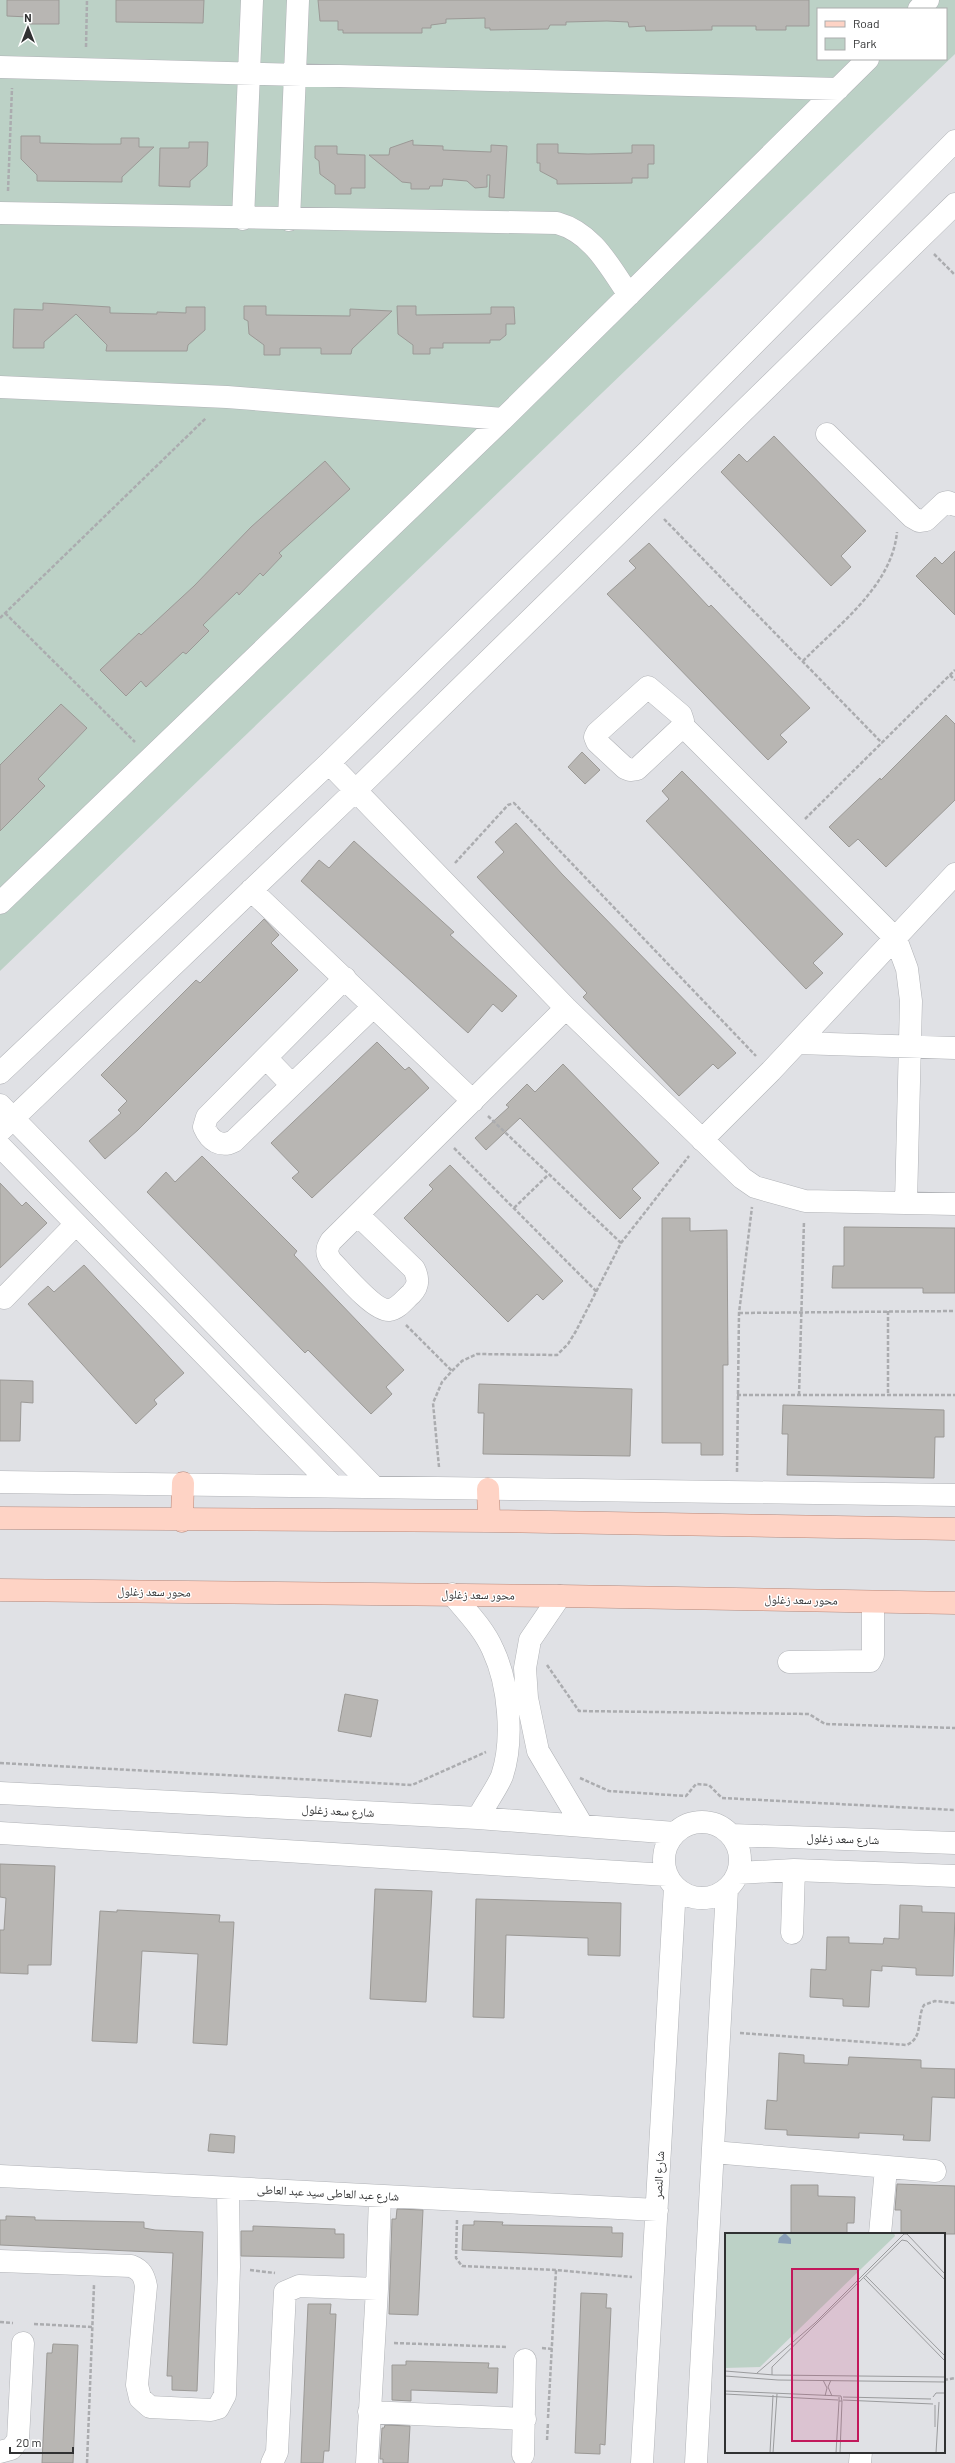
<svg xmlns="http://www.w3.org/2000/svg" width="955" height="2463" viewBox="0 0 955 2463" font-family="Barlow,'Noto Naskh Arabic',sans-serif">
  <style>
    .green { fill: #bcd1c6; fill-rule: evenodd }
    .building { fill: #b8b6b3; stroke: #9b9996 }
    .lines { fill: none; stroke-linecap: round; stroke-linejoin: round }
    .minor-casing { stroke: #b1b3b7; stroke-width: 23 }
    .major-casing { stroke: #b68779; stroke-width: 23 }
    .path { stroke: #abacaf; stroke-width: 2.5; stroke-dasharray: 4 2; stroke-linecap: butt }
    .minor { stroke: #fff; stroke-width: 22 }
    .major { stroke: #fed3c5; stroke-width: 22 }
    .labels { text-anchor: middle; stroke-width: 3; stroke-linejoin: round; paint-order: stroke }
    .street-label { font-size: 12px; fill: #303132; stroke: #fff }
    .inset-road { fill: none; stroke: #9a9b9d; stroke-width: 1 }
    .view { fill: #c2185b; fill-opacity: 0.15; stroke: #c2185b; stroke-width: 2 }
    .inset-edge { fill: none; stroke: #303132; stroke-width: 2 }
  </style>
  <rect width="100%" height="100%" fill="#e0e1e5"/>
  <path class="green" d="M0 0H955V54L0 971ZM818 9H946V59H818Z"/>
  <path class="building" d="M7 0H59V24H29V17L7 16Z
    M116 0H204L203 23 116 22Z
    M318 0H809V26H786V30H756V26H712V30L646 31 645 26 629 27 628 22 607 21 566 22V25H550L548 29 490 30V28H485V18L446 19V23L431 25V28H422V33H343V30H338V21H320Z
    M21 136H40V143L92 144H121V138H139V147H154L122 177V182L37 181V175L21 159Z
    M413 140V145L443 146V150L491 152V145L507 146 504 198 489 197 490 175H487V187L475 188 467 181 443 179 442 186H430L429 189H411V183L402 182 369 155H389L390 148Z
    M189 142H208L207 166 190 181V187L159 186 160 148H189Z
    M537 144H558V153L588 154 632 153V145H654V164H648V178H632V183L557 184V180L540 171V163H537Z
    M315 146H337V154L365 155V188H351V194H335V185L320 174 319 161 315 158Z
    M43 303 110 307V313L157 314V312L186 313V307H205V330L188 345 187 351H106L107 345 76 314 44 342V348H13L14 309 43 310Z
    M244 306H266V315L350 316V309L392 311 352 349 351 354H321V348H280V355H264V345L249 334 248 321 244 319Z
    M397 306H416V315L491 314V307H514L515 324H506V335L500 340H490V343H443V348H430V354H413V345L398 334Z
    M774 436 866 531 841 556 851 567 831 586 721 472 739 454 747 462Z
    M325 461 350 489 279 553 282 556 263 576 260 573 239 595 237 592 203 625 209 631 186 654 183 652 146 687 141 681 126 696 100 670 139 633 141 635 194 586 251 527Z
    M649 543 709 607 711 605 810 708 780 735 787 742 768 760 607 594 636 568 629 561Z
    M955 551V615L916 576 935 557 942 564Z
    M61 704 87 728 38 779 45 786 0 831V765Z
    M946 715 955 724V800L886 867 858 839 849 847 829 827 880 778 881 780Z
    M582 752 600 770 585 784 568 767Z
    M682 771 843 934 813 963 823 973 806 989 646 821 669 799 662 791Z
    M516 823 562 874 736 1053 718 1069 713 1064 679 1096 583 997 587 993 477 877 504 852 495 842Z
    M354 841 454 932 450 935 517 996 502 1012 493 1004 468 1033 301 881 319 860 329 868Z
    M264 919 279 935 271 943 298 970 138 1130 105 1159 89 1141 121 1113 118 1110 127 1101 101 1075 196 980 200 983Z
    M377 1042 405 1070 409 1067 429 1088 312 1198 292 1178 299 1172 271 1143Z
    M563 1064 659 1163 632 1189 641 1198 620 1219 520 1118 486 1150 475 1138 509 1107 506 1105 527 1084 535 1092Z
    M202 1156 297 1251 294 1255 404 1370 386 1387 392 1394 371 1414 308 1350 305 1353 147 1192 166 1172 175 1182Z
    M450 1165 563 1281 543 1300 537 1294 508 1322 404 1218 433 1189 429 1185Z
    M0 1183 22 1206 26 1202 47 1223 0 1268Z
    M662 1218H690V1231L727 1230 728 1365H723V1455H701V1443H662Z
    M844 1227 955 1228V1293H923V1288H832L833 1266H844Z
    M84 1265 184 1373 154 1400 157 1404 136 1424 28 1304 48 1286 54 1292Z
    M0 1380 33 1381V1403L21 1402 20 1441H0Z
    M479 1384 632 1389 630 1456 483 1454 484 1413H478Z
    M783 1405 944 1410V1437H935L934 1478 787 1475 788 1434H782Z
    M345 1694 378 1700 371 1737 338 1731Z
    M0 1864 55 1866 51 1965H28V1974L0 1973V1930H4L6 1898 0 1897Z
    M375 1889 432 1891 426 2002 370 1999Z
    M476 1899 621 1903 620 1956 588 1955V1938L506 1935 504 2018 473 2017Z
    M900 1905 922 1906V1912L955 1913 953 1976 916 1975V1968L882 1966V1971L871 1970 869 2007 843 2006V1999L810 1997 811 1969 826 1970 827 1937H849V1943L883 1944 884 1938 899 1939Z
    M117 1910 220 1915 219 1922H234L227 2045 193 2043 198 1954 142 1951 137 2043 92 2041 100 1911 117 1912Z
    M779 2053 804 2055V2063L848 2065 849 2057 921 2060V2068L955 2069V2098L932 2097 930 2141 903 2140 904 2135 859 2133V2138L787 2135V2130L765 2129 767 2100 777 2101Z
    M210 2134 235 2136 234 2153 208 2151Z
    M897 2184 955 2186V2234H901V2210H895Z
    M791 2185H818V2196L855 2197 854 2223H847V2234H791Z
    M397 2209 423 2210 418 2315 389 2314 392 2219H396Z
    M6 2216 35 2217V2220L144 2222V2228L155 2230 203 2232 197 2391 172 2390V2376H167L173 2253 0 2245V2220H6Z
    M474 2221 503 2222 502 2225 612 2227V2233H623L622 2257 462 2250 463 2225H474Z
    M253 2226 335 2229V2234H344V2258L241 2256V2231H253Z
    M581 2293 607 2294 606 2308H611L605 2445 600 2444V2454L575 2453Z
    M308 2304H331L330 2314H336L329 2451H324L323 2463H301Z
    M53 2344 78 2345 73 2463H42L47 2353H52Z
    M406 2361 489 2363 488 2368H498L497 2393 411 2390V2401L392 2400V2365H406Z
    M385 2425 410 2426 408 2463H383V2459H380L382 2428H384Z"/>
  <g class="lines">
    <g class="minor-casing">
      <path id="minor" d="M919 9 928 0
        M0 67 838 89
        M0 213 557 223C593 233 609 266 629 295
        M243 219 252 0
        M289 220 298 0
        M0 387 227 397 503 419
        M827 434 912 517 919 521 926 520 944 503 948 502 955 505
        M648 687 681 715 683 721V726L637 769 630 770 625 768 597 742 595 737 597 733Z
        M683 726 896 939 907 969 911 1001 906 1203
        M329 763 566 1008 742 1178 755 1187 805 1201 955 1204
        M251 890 473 1101
        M0 903 503 419 868 59
        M345 978 207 1117 204 1127C210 1141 221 1148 234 1141L373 1007
        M798 1043 955 1048
        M266 1058 292 1085
        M0 1073 329 763 649 450 955 141
        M0 1105 374 1487
        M0 1131 356 790 955 204
        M702 1140 771 1071 955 874
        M0 1146 333 1486
        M358 1215 414 1269C419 1279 419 1286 411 1294 404 1300 398 1309 389 1310 374 1311 342 1272 331 1261 326 1253 326 1249 331 1241L566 1008
        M4 1298 76 1224
        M0 1482 955 1495
        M452 1594C467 1612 484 1629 493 1650 509 1684 514 1740 502 1776 496 1790 485 1804 478 1818
        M560 1596 530 1640 525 1668 527 1698 538 1751 582 1825
        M789 1662 870 1661 873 1655V1602
        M0 1793 478 1818 675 1833
        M664 1860a38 38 0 1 1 76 0a38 38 0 1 1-76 0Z
        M0 1833 667 1875
        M732 1835 955 1843
        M738 1873 794 1870 955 1876
        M792 1933 794 1870
        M713 2152 935 2171
        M0 2176 657 2210
        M880 2234 886 2168
        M0 2261 131 2266C141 2270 144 2275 146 2286L137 2385 140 2398 150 2407 211 2410 218 2408 225 2395 229 2267 228 2188
        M369 2412 525 2419
        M0 2452 11 2449 18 2440 23 2343
        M523 2455 525 2360
        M272 2463 277 2452 285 2292 299 2286 377 2289
        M367 2463 377 2289 380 2196
        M642 2463 675 1887
        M696 2463 727 1889
        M860 2463 861 2452"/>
    </g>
    <g class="major-casing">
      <path id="major" d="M488 1489 489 1521
        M0 1518 489 1521 955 1529
        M182 1521 183 1483
        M0 1590 560 1596 955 1603"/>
    </g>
    <path class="path" d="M86 47 87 0
      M8 191 12 88
      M934 254 955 275
      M664 519 882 743
      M5 613 135 742
      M0 618 206 418
      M803 661C838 625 892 586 897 532
      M950 675 955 680
      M805 819 955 670
      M455 863 508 805 514 803 756 1056
      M488 1116 621 1243
      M454 1148 596 1291
      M514 1208 548 1175
      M888 1311V1395
      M739 1313 955 1311
      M406 1325 452 1371
      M737 1395H955
      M799 1395 804 1221
      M439 1467 433 1403 442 1382 452 1371 462 1361 477 1354 557 1355 568 1344 576 1331 621 1243 689 1156
      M737 1472 739 1313 752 1207
      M547 1665 579 1711 809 1714 825 1724 955 1728
      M0 1763 412 1785 486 1752
      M580 1778 609 1791 686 1796 696 1784 709 1785 722 1798 955 1810
      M740 2033 907 2045C924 2037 916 2019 924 2005L935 2001 955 2003
      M457 2220 456 2258 462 2266 556 2270 632 2277
      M250 2270 275 2273
      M0 2322 13 2323
      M34 2324 93 2327
      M394 2343 507 2347
      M542 2348 552 2349
      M944 2380 955 2378
      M548 2418 556 2270
      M547 2440 548 2423
      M87 2463 94 2285"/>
    <use href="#minor" class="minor"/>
    <use href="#major" class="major"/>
  </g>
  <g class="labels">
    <g class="street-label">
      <text transform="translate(154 1592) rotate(1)" y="4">محور سعد زغلول</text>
      <text transform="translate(478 1595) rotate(1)" y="4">محور سعد زغلول</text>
      <text transform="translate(801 1600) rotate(1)" y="4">محور سعد زغلول</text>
      <text transform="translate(338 1811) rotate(3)" y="4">شارع سعد زغلول</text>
      <text transform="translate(843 1839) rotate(2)" y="4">شارع سعد زغلول</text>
      <text transform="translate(659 2175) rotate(-87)" y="4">شارع النصر</text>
      <text transform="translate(328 2193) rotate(3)" y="4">شارع عبد العاطى سيد عبد العاطى</text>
    </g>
  </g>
  <g transform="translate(725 2233)">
    <rect width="220" height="220" fill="#e0e1e5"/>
    <path d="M0 0H169L170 3 35 134 0 135Z" fill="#bcd1c6"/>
    <path d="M60 0 66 6V11L53 10 54 5Z" fill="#8ba1b8"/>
    <path class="inset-road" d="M140 42 220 123M138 44 220 128M0 138 49 142 220 144M32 140 90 90 179 1H182L220 41M47 142V134L177 7 182 8 220 47M0 143 53 147 220 149M98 147 102 155 100 163M106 147 103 154 107 163M0 158 116 163 117 168H114V164M0 161 113 167M118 164 206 166M208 164 211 160H220M118 167 208 171M210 172V194M45 220 48 162M48 220 52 161M111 220 114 168M115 220 117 168M211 220 214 169"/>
    <path class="view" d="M67 36H133V208H67Z"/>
    <rect width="220" height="220" class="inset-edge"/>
  </g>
  <rect x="817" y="8" width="130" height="52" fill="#ffffff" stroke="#acadad"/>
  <rect x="825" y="21" width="20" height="6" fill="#fed3c5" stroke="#acadad"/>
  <text x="853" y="28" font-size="12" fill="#303132">Road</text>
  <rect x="825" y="38" width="20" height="12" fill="#bcd1c6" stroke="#acadad"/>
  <text x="853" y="48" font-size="12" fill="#303132">Park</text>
  <g transform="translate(28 28)" stroke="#ffffff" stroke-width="3" paint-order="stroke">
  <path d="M0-3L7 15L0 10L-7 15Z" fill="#303132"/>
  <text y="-6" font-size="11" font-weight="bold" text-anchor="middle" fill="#303132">N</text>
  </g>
  <path d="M10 2447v6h63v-6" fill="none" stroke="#303132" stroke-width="2"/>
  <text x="16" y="2447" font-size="12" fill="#303132" stroke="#ffffff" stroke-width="3" paint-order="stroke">20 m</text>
</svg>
